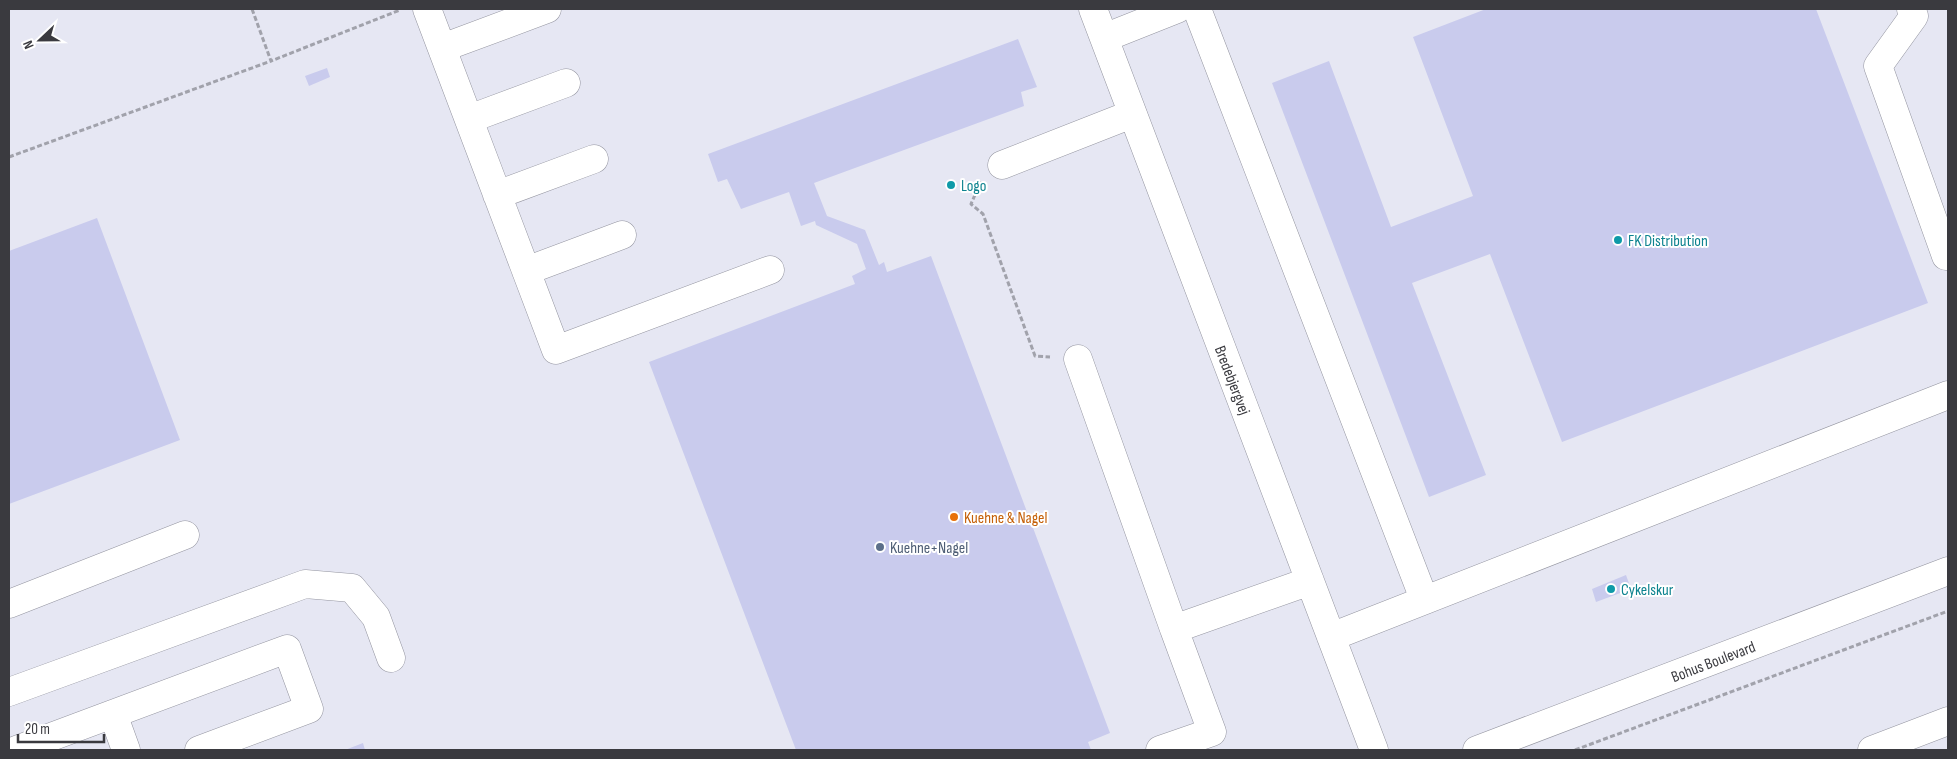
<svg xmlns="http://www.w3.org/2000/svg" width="1957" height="759" viewBox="0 0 1957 759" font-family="'Sofia Sans Condensed',sans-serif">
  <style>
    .building { fill: #c9cbed }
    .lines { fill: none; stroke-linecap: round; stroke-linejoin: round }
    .minor-casing { stroke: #9495a0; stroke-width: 29 }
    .path { stroke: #a1a2ab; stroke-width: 3; stroke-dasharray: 5 2.5; stroke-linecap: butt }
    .minor { stroke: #fff; stroke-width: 28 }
    .culture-dot { fill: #0f9aa8; stroke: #fff; stroke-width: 2 }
    .food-dot { fill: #e8710a; stroke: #fff; stroke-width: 2 }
    .service-dot { fill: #5c6f8a; stroke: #fff; stroke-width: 2 }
    .labels { text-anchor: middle; stroke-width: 4; stroke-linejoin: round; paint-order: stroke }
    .culture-label { font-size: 16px; fill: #0d838f; stroke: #fff; text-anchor: start }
    .street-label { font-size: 16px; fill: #3a3a3f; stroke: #fff }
    .food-label { font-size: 16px; fill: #c56008; stroke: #fff; text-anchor: start }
    .service-label { font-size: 16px; fill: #4e5e75; stroke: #fff; text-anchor: start }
  </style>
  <rect width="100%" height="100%" fill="#e6e7f3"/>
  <path class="building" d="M1486 9H1816L1928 303 1562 442 1490 254 1412 283 1486 475 1429 497 1272 83 1329 61 1391 227 1473 196 1413 37Z
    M1018 39 1037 87 1021 92 1024 106 814 183 827 216 865 230 879 265 884 262 887 272 931 256 1110 733 1088 742 1091 750H796L649 362 855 284 852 276 866 269 857 244 816 225 815 221 801 226 789 192 741 209 727 179 718 182 708 154Z
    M327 68 330 77 309 86 305 76Z
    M97 218 180 440 9 504V251Z
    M1626 575 1631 589 1596 602 1592 589Z
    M363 743 365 750H345Z"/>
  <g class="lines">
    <g class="minor-casing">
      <path id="minor" d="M427 9 556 350 770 270
        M1093 9 1374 750
        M1197 9 1424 599
        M1911 9 1914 16 1878 66 1946 256
        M1104 38 1177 9
        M442 48 547 9
        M469 119 566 83
        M1002 165 1132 114
        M497 195 594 159
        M526 271 622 235
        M1078 359 1174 629 1310 581
        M9 604 185 535
        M1331 637 1948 395
        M9 692 305 584 352 588 376 617 391 658
        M113 714 126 750
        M16 750 287 649 309 709 199 750
        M1160 750 1212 732 1174 629
        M1477 750 1948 571
        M1872 750 1948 721"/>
    </g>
    <path class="path" d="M252 9 271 61 400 10
      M9 157 271 61
      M981 181 971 204 983 214 1035 356 1050 357
      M1575 750 1948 611"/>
    <use href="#minor" class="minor"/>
  </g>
  <g class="culture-dot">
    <circle cx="951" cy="185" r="5"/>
    <circle cx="1618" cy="240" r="5"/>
    <circle cx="1611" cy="589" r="5"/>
  </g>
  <circle class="food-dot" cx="954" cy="517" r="5"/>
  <circle class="service-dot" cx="880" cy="547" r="5"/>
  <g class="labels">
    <g class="culture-label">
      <text x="961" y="191">Logo</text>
      <text x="1628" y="246">FK Distribution</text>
      <text x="1621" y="595">Cykelskur</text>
    </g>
    <g class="street-label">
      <text transform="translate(1233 380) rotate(69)" y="6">Bredebjergvej</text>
      <text transform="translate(1713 661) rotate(-21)" y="6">Bohus Boulevard</text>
    </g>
    <g class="food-label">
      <text x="964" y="523">Kuehne &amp; Nagel</text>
    </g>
    <g class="service-label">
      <text x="890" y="553">Kuehne+Nagel</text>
    </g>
  </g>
  <rect width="1957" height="759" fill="none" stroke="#3a3a3f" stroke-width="20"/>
  <g transform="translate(40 40) rotate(248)" stroke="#ffffff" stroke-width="4" paint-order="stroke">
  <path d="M0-4L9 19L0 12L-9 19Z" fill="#3a3a3f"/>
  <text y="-8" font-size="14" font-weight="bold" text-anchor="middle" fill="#3a3a3f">N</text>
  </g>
  <path d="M18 734v8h86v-8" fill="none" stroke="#3a3a3f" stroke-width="2.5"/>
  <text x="25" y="734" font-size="15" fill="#3a3a3f" stroke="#ffffff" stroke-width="4" paint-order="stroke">20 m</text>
</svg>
